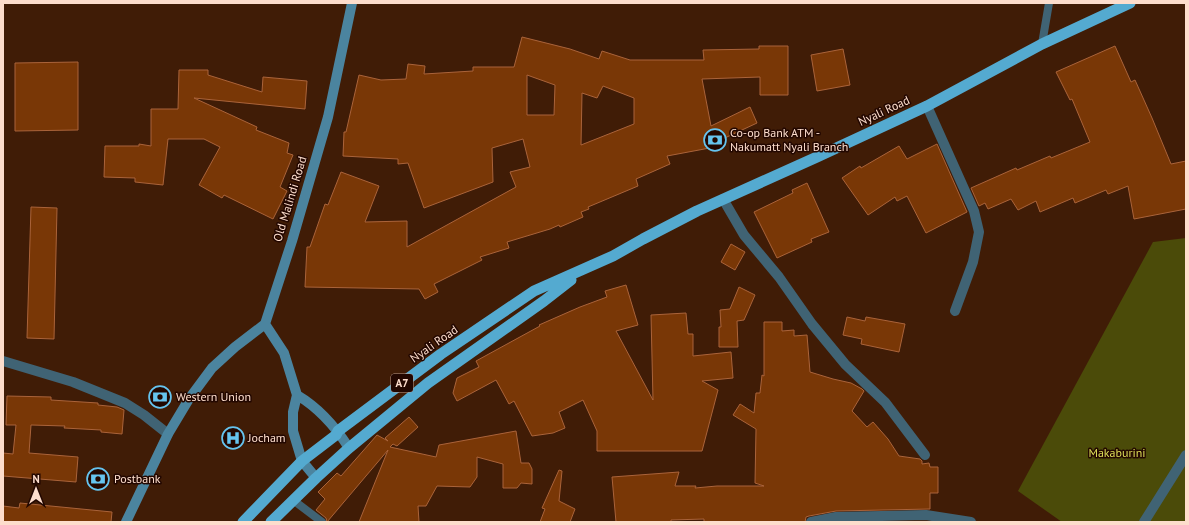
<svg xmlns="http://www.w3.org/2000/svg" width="1189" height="525" viewBox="0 0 1189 525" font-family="'PT Sans',sans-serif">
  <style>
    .green { fill: #4b4b09 }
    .building { fill: #793706; stroke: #aa633a; fill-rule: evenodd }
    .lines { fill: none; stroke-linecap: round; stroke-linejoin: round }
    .service { stroke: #406374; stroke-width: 8 }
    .minor { stroke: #406374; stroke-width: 10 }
    .secondary { stroke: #4b849f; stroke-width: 10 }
    .trunk { stroke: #54aad0; stroke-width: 11 }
    .labels { text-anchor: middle; stroke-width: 3; stroke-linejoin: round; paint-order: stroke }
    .shield { fill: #220700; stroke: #bb9d8f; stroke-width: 1 }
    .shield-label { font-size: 11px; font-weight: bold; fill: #fdddcc }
    .street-label { font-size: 12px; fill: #fdddcc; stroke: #220700 }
    .poi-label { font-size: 12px; fill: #fdddcc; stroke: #220700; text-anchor: start }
    .park-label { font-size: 12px; fill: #dedf58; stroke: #220700 }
  </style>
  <rect width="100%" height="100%" fill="#401c06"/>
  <path class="green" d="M1186 238V522H1062L1018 491 1153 242Z"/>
  <path class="building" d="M522 37 570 49 599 59 602 51 630 60H704L703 50 759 49V46H788V95H760V77L702 79 711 126 750 107 757 123 714 143 715 147 667 156 670 164 636 179 638 186 588 207 589 209 581 212 583 217 560 227 559 225 550 229 507 242 509 248 480 257 482 260 434 284 438 292 425 299 419 289 305 287 307 247H310L325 204 328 205 341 172 379 186 365 222 407 221V247L516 187 510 172 530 167 523 139 492 148 493 182 424 208 408 163 398 164V159L343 156 344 132H346L359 75 381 80 406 79 408 64 425 66 424 74 473 71V67H514ZM527 75 555 85 554 115H527ZM603 86 634 98V124L581 145 582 93 597 98Z
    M1115 46 1131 82 1135 80 1152 118 1171 164 1186 161V209L1134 219 1128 186 1108 194 1106 190 1075 203 1073 198 1040 212 1036 201 1018 210 1011 199 988 209 985 203 979 206 971 188 1016 168 1017 170 1050 156 1051 158 1090 142 1072 99 1070 100 1056 72Z
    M843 49 850 85 817 91 811 55Z
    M78 62V130L15 131V63Z
    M179 70H208V75L262 92 263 77 307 81 305 109 194 98 257 127 256 130 289 143 287 153 293 155 280 187 287 191 273 219 224 195 222 198 199 185 220 147 204 139H168L163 185 135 182V178L104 177 105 146H139V144L151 146V109H178Z
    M937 144 967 212 926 233 907 196 897 201 895 197 868 215 842 178 860 166 861 168 899 146 907 159Z
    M807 183 829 232 811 239 812 242 777 258 754 212 793 193 792 190Z
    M31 207 57 208 54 339 27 338Z
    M731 244 745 252 735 270 721 262Z
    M626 285 638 325 616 331 653 400 651 315 686 313 688 334H693V356L731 352 733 378 702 381 718 390 702 451H597V431L583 400 559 412 565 428 553 433 532 436 514 401 509 404 496 380 457 401 453 393 457 378 479 367 476 361 540 326 539 325 580 307 607 297 605 291Z
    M739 287 755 295 744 320 737 321 738 347H719V327H721L720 310 730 309Z
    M847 317 865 321 866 317 905 324 899 352 861 344 862 339 843 335Z
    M764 322H782V331L794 330V336L807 335 810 372 833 379 851 383 862 389 864 391 852 411 867 427 873 422 888 439 899 456 920 459 922 461V464L929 463 930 467H938V493H930V509L836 511 809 516 806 517 805 522H704V519L671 520V522H616L612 477 679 472 675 486H696L695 488 717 486H764L755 483 756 429 733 415 740 404 754 413 756 393H760L762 375 764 376Z
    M7 396 51 397V400L98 403V405L117 407 124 410 122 434 101 432V430L64 428 65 426 31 425 29 453 78 457 76 482 3 476V453L13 454 16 425H6Z
    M409 417 418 427 397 446 393 444 390 447 436 457 439 445 516 431 521 463H529L532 469V484L521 483 517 488H503V464L477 457V477L470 487 437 486 426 506H418L419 522H359L388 450 327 522 326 518 316 510 325 499 318 492 337 473 341 476 377 435 388 441 385 438Z
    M559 470 562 471 559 501 575 509 570 522H540L545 509 542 508Z
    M20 503 112 512 111 522H3V506L19 508Z"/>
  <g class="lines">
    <path class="service" d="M1042 44 1049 3
      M293 500 322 522"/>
    <path class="minor" d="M927 106 974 211 979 232 973 262 955 311
      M723 199 744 235 779 277 812 324 845 364 885 402 925 455
      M3 361 73 382 125 403 144 415 168 434
      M811 522 836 517 926 515 971 522
      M1144 522 1186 455"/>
    <path class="secondary" d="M297 395C319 408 335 426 349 448
      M316 478 302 461 293 431V412L297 395 284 353 265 324 292 241 328 117 352 3
      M126 522 168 434 189 399 212 368 235 347 265 324"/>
    <path class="trunk" d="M243 522 302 461 336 435 338 431 441 354 534 291 613 256 643 239 697 211 817 157 927 106 1042 44 1130 3
      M271 522 316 478 349 448 428 383 544 301 571 280"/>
  </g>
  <defs>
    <g id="bank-ring" transform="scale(1.15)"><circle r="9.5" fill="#220700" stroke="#66c4ef" stroke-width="1.5"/><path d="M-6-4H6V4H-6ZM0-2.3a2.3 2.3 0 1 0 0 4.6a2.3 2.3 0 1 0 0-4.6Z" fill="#66c4ef"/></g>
    <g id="hospital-ring" transform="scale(1.15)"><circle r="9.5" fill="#220700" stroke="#66c4ef" stroke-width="1.5"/><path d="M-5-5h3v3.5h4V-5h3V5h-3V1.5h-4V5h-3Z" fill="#66c4ef"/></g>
  </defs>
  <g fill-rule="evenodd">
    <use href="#bank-ring" x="715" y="140"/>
    <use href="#bank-ring" x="160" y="397"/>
    <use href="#hospital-ring" x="233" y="438"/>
    <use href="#bank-ring" x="98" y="479"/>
  </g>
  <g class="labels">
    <rect class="shield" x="391" y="374" width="22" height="18" rx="3"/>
    <g class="shield-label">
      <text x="402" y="387">A7</text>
    </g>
    <g class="street-label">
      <text transform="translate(884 111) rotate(-25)" y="4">Nyali Road</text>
      <text transform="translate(290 199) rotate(-73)" y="4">Old Malindi Road</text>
      <text transform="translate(434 344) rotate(-35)" y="4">Nyali Road</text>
    </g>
    <g class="poi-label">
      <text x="730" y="137">Co-op Bank ATM -<tspan x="730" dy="14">Nakumatt Nyali Branch</tspan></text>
      <text x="176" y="401">Western Union</text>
      <text x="248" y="442">Jocham</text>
      <text x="114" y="483">Postbank</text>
    </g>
    <g class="park-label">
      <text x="1117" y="457">Makaburini</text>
    </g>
  </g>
  <rect width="1189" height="525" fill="none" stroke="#fdddcc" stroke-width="8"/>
  <g transform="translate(36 489)" stroke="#220700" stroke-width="3" paint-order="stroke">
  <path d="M0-3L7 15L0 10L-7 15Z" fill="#fdddcc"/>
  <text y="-6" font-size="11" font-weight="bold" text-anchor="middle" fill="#fdddcc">N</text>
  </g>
</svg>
